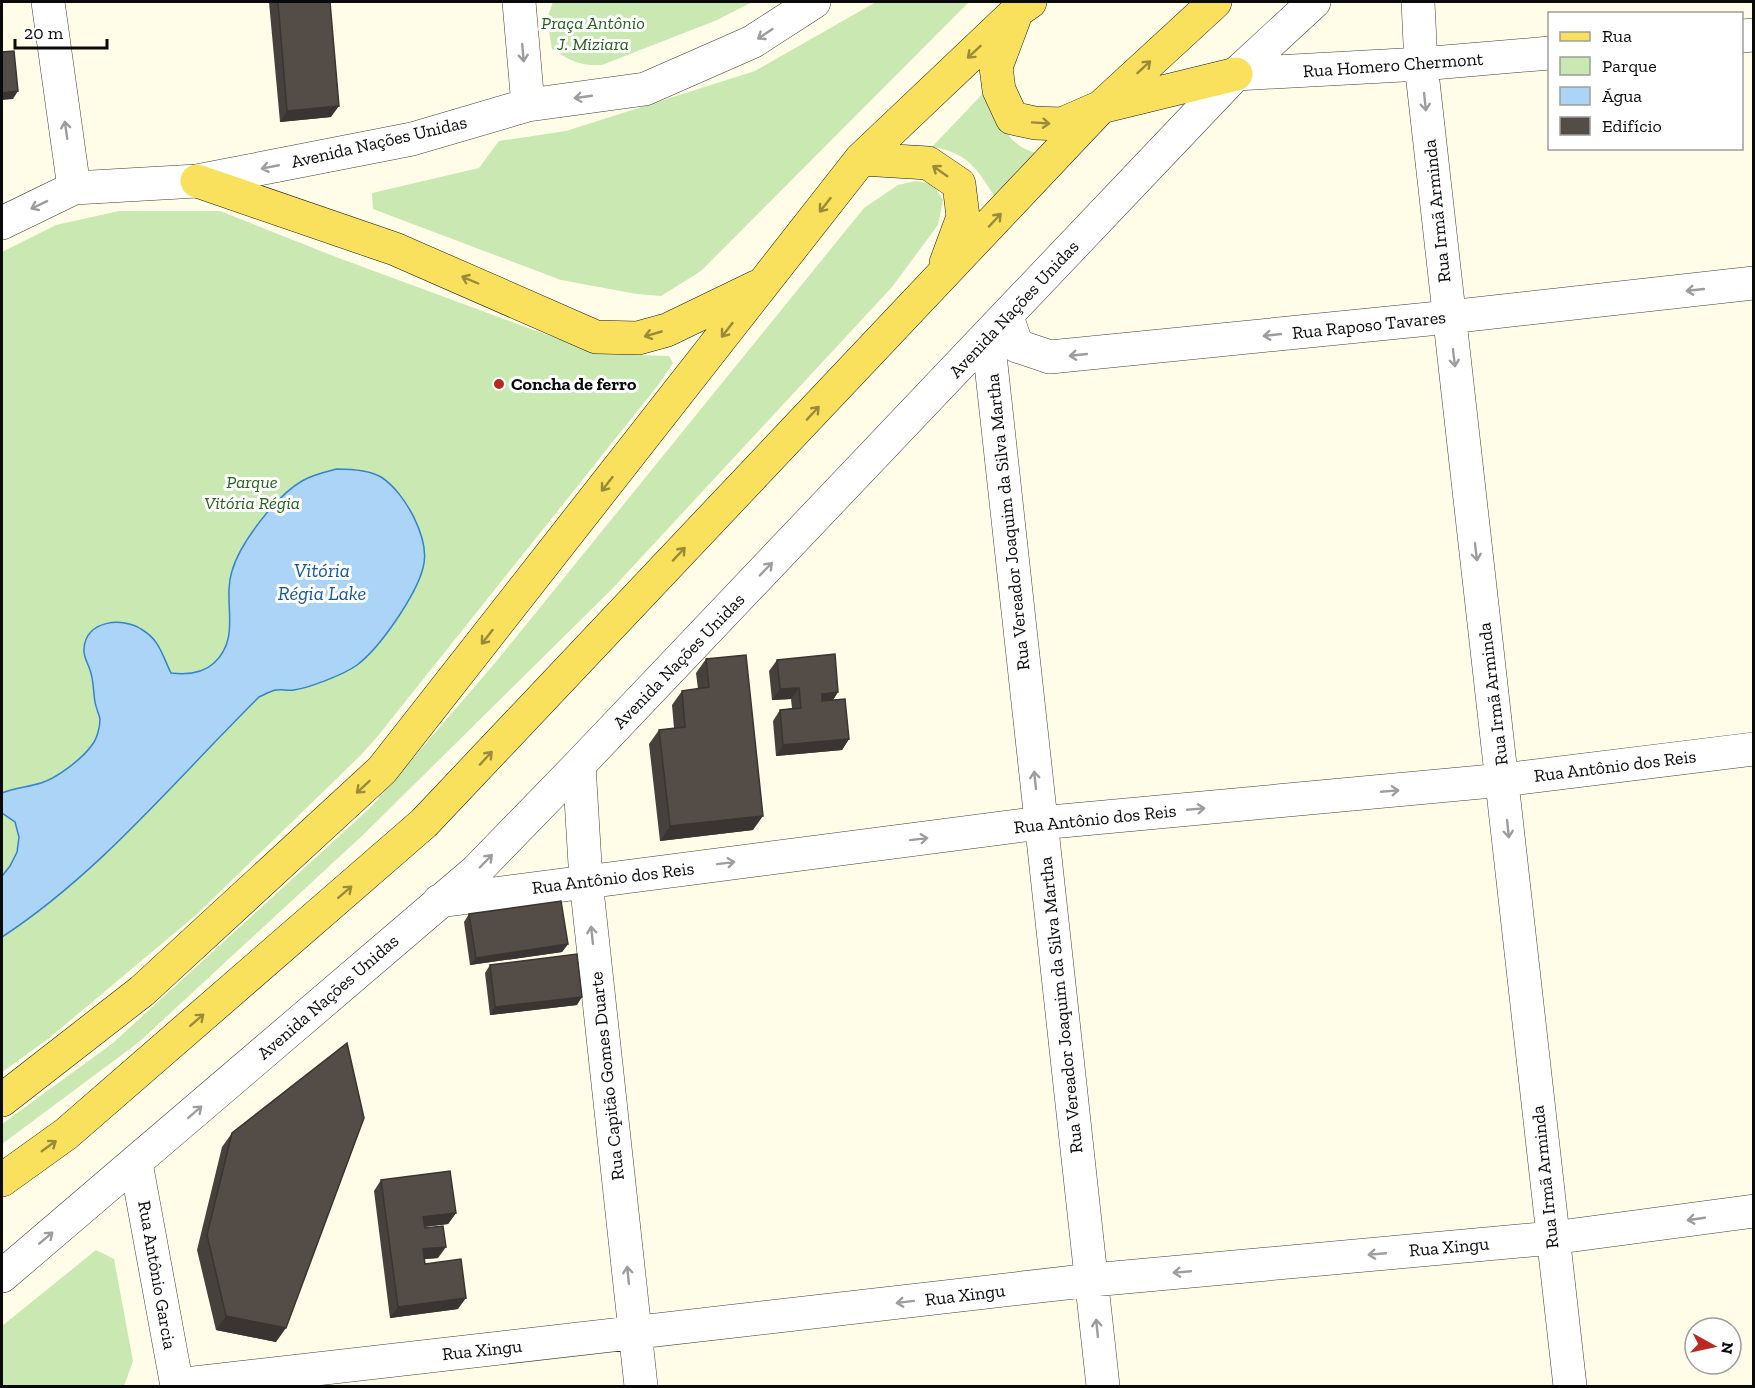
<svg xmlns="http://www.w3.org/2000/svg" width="1755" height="1388" viewBox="0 0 1755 1388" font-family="'Zilla Slab',serif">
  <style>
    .green { fill: #cae8b2 }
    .water { fill: #acd4f6; stroke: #3383ce; stroke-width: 1.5 }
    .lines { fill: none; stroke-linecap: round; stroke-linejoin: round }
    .minor-casing { stroke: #3d3d3d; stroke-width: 34 }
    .major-casing { stroke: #1b1b1b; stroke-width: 34 }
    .minor { stroke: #fff; stroke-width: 33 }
    .major { stroke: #fae15d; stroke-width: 33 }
    .wall { fill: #47413d }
    .shaded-wall { fill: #3a3532 }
    .building { fill: #534c47; stroke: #3a3532; stroke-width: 1.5 }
    .oneway { stroke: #9d9d9d }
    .oneway2 { stroke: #9a8b3c }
    .poi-dot { fill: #ba2822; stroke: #fff; stroke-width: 2 }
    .labels { text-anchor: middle; stroke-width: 6; stroke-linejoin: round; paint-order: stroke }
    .park-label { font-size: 18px; font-style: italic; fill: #24611b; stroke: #fff }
    .street-label { font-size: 18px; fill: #0a0a0a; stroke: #fff }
    .poi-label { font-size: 18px; font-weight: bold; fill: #0a0a0a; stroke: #fff; text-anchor: start }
    .water-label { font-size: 20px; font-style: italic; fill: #14559c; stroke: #fff }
  </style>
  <rect width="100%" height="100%" fill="#fffce8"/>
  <path class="green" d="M553 2H752L717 20 602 65C580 66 571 61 552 49L547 19Z
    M876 2H969L701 271 661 296 637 294 561 280 373 209 372 193 479 168 499 141 566 131 755 71Z
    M990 86C1000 116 1002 144 1036 153L996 199C978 170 968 152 932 147Z
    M916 181 933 184 943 200 938 225 892 287 612 589 365 833 139 1042 2 1144V1124L113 1043 372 806 495 663 864 208 898 185Z
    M119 211H220L336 257 599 354 669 356 673 363 659 384 377 737 360 756 196 915 48 1039 2 1072V252L56 225Z
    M96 1250 114 1259 133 1361 124 1386H2V1326Z"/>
  <path class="water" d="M337 469C350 469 369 470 381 477 405 492 431 540 423 568 416 595 380 648 357 665 345 674 309 688 294 690 288 691 282 689 276 690 270 691 264 695 259 697 176 779 100 873 2 937V876L10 866 17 852 19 837 15 822 2 813V793C14 788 28 787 41 783 57 778 82 759 92 745 97 739 100 727 100 719 99 714 96 708 95 702 93 691 94 681 90 670 88 663 83 657 84 649 85 620 123 617 141 629 160 640 162 655 171 673 187 675 202 674 214 663 242 637 222 602 232 571 240 543 276 496 302 481 312 475 325 472 337 469Z"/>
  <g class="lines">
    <g class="minor-casing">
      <path id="minor" d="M48 2 74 188
        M519 2 528 105
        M1418 2 1421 64 1570 1386
        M1742 36 1754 35
        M1236 74 1421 64 1550 53
        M2 223 74 188 197 181 412 139 528 105 645 89 752 42 814 2
        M1007 317 1017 346 1050 357 1449 317 1754 283
        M988 337 1103 1386
        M579 765 586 881 641 1386
        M439 901 1040 823 1503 780 1754 749
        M136 1163 177 1386
        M2 1276 476 871 579 765 1236 74 1314 2
        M177 1385 1092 1280 1552 1238 1754 1211"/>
    </g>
    <g class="major-casing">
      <path id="major" d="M1014 19 996 67 999 90 1012 118 1035 123 1062 124 1101 107 1236 74
        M861 159 928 163 959 184 963 217 946 263
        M197 181 395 249 596 337 638 338 667 330 756 287
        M2 1100 142 991 382 770 861 159 1017 11 1030 2
        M2 1180 66 1134 424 823 1101 107 1215 2"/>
    </g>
    <use href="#minor" class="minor"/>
    <use href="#major" class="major"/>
  </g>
  <path class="wall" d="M269 2H330L331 117 280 122Z
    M706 659 753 830 660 841 649 744 659 730 674 728 672 705 682 691 698 689 696 673Z
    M777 660 838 692 833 700 849 739 842 750 776 756 773 721 780 710 792 708 791 699 772 700 769 671Z
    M469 914 568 944 562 952 470 965 464 922Z
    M490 965 577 1005 490 1015 485 973Z
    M232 1133 276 1342 216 1330 197 1250 222 1147Z
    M381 1180 456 1213 448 1224 424 1227 438 1258 424 1259 425 1264 458 1309 390 1318 374 1191Z"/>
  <path class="shaded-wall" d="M18 91 13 99 2 100V93Z
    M339 106 331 117 280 122 287 111Z
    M799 688 791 699 772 700 780 689Z
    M838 692 831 703 814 705 822 694Z
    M849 739 842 750 776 756 783 745Z
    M763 816 753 830 660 841 670 826Z
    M568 944 562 952 470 965 476 958Z
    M582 997 577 1005 490 1015 495 1007Z
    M456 1213 448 1224 415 1228 423 1217Z
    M446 1247 438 1258 415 1260 423 1249Z
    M466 1298 458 1309 390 1318 398 1307Z
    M226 1316 286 1328 276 1342 216 1330Z"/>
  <path class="building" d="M278 2H330L339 106 287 111Z
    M14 51 18 91 2 93V52Z
    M835 654 838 692 822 694V701L845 699 849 739 783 745 780 710 801 708 799 688 780 689 777 660Z
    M746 655 763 816 670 826 659 730 685 727 682 691 709 687 706 659Z
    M561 901 568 944 476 958 469 914Z
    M577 954 582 997 495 1007 490 965Z
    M347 1043 364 1118 286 1328 226 1316 207 1235 232 1133Z
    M450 1171 456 1213 423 1217 425 1228 443 1226 446 1247 423 1249 425 1264 461 1259 466 1298 398 1307 381 1180Z"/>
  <defs><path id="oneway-shaft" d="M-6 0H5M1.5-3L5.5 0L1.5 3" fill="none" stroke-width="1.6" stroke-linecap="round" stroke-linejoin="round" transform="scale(1.5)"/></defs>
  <g class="oneway">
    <use href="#oneway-shaft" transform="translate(765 34) rotate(146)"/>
    <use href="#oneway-shaft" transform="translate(523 53) rotate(85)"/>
    <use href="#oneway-shaft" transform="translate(583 97) rotate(172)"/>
    <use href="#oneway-shaft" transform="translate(1425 102) rotate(84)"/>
    <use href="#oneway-shaft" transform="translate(66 130) rotate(-98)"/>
    <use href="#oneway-shaft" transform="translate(270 167) rotate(169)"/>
    <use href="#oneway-shaft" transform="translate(39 205) rotate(154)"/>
    <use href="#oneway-shaft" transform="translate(1695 290) rotate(174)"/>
    <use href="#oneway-shaft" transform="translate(1272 335) rotate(174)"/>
    <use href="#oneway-shaft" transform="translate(1078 355) rotate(174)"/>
    <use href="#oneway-shaft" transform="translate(1454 358) rotate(83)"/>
    <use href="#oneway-shaft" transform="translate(1476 552) rotate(83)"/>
    <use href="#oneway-shaft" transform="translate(766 569) rotate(-46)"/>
    <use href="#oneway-shaft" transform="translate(1035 780) rotate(-96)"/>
    <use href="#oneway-shaft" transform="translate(1390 791) rotate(-5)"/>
    <use href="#oneway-shaft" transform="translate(1196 809) rotate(-5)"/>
    <use href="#oneway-shaft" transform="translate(1508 829) rotate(84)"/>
    <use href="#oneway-shaft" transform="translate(919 839) rotate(-7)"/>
    <use href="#oneway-shaft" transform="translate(486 861) rotate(-46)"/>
    <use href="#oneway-shaft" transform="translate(726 863) rotate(-7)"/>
    <use href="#oneway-shaft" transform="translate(592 935) rotate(-96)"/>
    <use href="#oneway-shaft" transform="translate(195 1112) rotate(-41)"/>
    <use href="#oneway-shaft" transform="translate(1696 1219) rotate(172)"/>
    <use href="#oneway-shaft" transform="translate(46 1238) rotate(-40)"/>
    <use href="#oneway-shaft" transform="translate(1377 1254) rotate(175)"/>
    <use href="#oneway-shaft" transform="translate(1182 1272) rotate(175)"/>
    <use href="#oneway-shaft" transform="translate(628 1275) rotate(-96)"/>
    <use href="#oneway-shaft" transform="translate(905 1302) rotate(173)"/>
    <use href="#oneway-shaft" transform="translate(1097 1328) rotate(-96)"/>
  </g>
  <g class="oneway2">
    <use href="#oneway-shaft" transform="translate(974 52) rotate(137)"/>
    <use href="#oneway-shaft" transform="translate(1144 67) rotate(-43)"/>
    <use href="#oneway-shaft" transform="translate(1041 123) rotate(4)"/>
    <use href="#oneway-shaft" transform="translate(940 171) rotate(-145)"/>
    <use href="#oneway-shaft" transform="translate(825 205) rotate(128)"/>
    <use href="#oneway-shaft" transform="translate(995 220) rotate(-47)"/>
    <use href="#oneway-shaft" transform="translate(470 280) rotate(-157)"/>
    <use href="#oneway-shaft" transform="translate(727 330) rotate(128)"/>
    <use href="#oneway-shaft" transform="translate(653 334) rotate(164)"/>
    <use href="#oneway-shaft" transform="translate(813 413) rotate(-47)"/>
    <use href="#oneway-shaft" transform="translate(607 484) rotate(128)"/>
    <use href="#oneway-shaft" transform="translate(679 554) rotate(-47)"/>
    <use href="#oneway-shaft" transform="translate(487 637) rotate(128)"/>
    <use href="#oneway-shaft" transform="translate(486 758) rotate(-47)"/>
    <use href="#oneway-shaft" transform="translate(363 787) rotate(137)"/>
    <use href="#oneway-shaft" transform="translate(345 892) rotate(-41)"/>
    <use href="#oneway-shaft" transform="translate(197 1020) rotate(-41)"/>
    <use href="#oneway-shaft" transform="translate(49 1146) rotate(-36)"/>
  </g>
  <circle class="poi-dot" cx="499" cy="384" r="6"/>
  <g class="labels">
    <g class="park-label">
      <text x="593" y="29">Praça Antônio<tspan x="593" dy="21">J. Miziara</tspan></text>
      <text x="252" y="488">Parque<tspan x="252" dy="21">Vitória Régia</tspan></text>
    </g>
    <g class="street-label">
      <text transform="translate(1393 65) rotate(-4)" y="6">Rua Homero Chermont</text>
      <text transform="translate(379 142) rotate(-13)" y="6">Avenida Nações Unidas</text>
      <text transform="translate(1437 211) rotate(-96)" y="6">Rua Irmã Arminda</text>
      <text transform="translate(1014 309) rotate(-47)" y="6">Avenida Nações Unidas</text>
      <text transform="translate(1369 325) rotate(-6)" y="6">Rua Raposo Tavares</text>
      <text transform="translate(1008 522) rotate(-96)" y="6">Rua Vereador Joaquim da Silva Martha</text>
      <text transform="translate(679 661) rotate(-46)" y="6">Avenida Nações Unidas</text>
      <text transform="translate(1493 694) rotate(-97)" y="6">Rua Irmã Arminda</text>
      <text transform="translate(1615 766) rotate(-7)" y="6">Rua Antônio dos Reis</text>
      <text transform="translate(1095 819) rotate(-6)" y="6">Rua Antônio dos Reis</text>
      <text transform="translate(613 878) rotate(-7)" y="6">Rua Antônio dos Reis</text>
      <text transform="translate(328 997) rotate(-41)" y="6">Avenida Nações Unidas</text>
      <text transform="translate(1061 1005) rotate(-96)" y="6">Rua Vereador Joaquim da Silva Martha</text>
      <text transform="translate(607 1076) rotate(-96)" y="6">Rua Capitão Gomes Duarte</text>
      <text transform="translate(1545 1177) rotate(-96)" y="6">Rua Irmã Arminda</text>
      <text transform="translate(1449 1247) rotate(-5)" y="6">Rua Xingu</text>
      <text transform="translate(157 1275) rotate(80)" y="6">Rua Antônio Garcia</text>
      <text transform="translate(965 1295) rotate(-7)" y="6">Rua Xingu</text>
      <text transform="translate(482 1350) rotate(-6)" y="6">Rua Xingu</text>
    </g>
    <g class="poi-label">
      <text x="511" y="390">Concha de ferro</text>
    </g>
    <g class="water-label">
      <text x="322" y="577">Vitória<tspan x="322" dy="23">Régia Lake</tspan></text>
    </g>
  </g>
  <rect width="1755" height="1388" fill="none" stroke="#0a0a0a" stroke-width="6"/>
  <rect x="1548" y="12" width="195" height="138" fill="#ffffff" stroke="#9d9d9d" stroke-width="1.5"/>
  <rect x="1560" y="32" width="30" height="9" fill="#fae15d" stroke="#9d9d9d" stroke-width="1.5"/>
  <text x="1602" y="42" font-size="18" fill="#0a0a0a">Rua</text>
  <rect x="1560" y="57" width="30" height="18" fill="#cae8b2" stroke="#9d9d9d" stroke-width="1.5"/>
  <text x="1602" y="72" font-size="18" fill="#0a0a0a">Parque</text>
  <rect x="1560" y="87" width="30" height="18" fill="#acd4f6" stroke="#9d9d9d" stroke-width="1.5"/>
  <text x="1602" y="102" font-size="18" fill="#0a0a0a">Água</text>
  <rect x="1560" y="117" width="30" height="18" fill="#534c47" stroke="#9d9d9d" stroke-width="1.5"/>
  <text x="1602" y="132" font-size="18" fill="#0a0a0a">Edifício</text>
  <g transform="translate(1713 1346) rotate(98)"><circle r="28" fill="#ffffff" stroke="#9d9d9d" stroke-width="1.5"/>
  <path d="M0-4.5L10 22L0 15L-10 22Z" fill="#ba2822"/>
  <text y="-9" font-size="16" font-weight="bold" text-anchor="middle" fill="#0a0a0a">N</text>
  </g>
  <path d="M15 39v9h92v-9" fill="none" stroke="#0a0a0a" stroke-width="3"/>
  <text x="24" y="39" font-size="18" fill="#0a0a0a" stroke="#ffffff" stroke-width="4.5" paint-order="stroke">20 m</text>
</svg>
